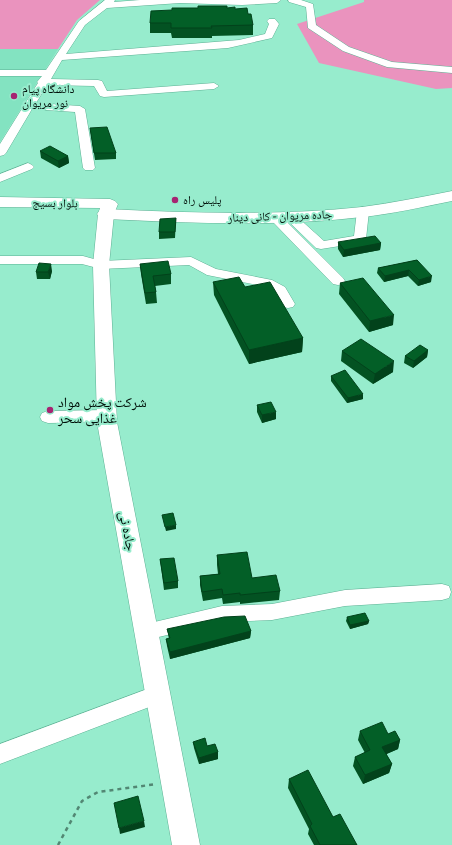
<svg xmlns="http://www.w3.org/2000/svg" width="452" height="845" viewBox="0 0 452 845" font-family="Georgia,'Noto Naskh Arabic',serif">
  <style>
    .built { fill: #83e3c1 }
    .green { fill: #ea93be }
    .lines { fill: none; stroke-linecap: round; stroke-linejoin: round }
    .minor-casing { stroke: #5db194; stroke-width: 1 }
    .major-casing { stroke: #5db194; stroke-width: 1 }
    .highway-casing { stroke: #5db194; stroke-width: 1 }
    .path { stroke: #528773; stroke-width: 2.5; stroke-dasharray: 4 4; stroke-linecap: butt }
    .minor { fill: #fff; fill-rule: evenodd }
    .major { fill: #fff; fill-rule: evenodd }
    .highway { fill: #fff; fill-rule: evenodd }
    .wall { fill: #035222 }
    .shaded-wall { fill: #02421b }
    .building { fill: #035f27; stroke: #02421b }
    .poi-dot { fill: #a62472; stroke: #97eccd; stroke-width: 1.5 }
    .labels { text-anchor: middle; stroke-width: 4; stroke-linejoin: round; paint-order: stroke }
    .far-poi-label { font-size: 12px; fill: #001009; stroke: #97eccd; text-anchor: start }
    .far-street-label { font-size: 12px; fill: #001009; stroke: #97eccd }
    .poi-label { font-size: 14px; fill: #001009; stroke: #97eccd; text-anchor: start }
    .street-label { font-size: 14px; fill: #001009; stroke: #97eccd }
  </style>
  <rect width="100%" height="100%" fill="#97eccd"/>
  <path class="built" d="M0 49H58L0 142Z"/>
  <path class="green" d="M0 0H100L77 20 58 49H0Z
    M364 0H452V88L436 89 319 63 297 24 364 2Z"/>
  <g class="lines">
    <g class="minor-casing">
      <path id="minor" d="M105 0H115L114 2 140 0H281L277 3 242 5 180 3 107 8 85 25 66 54 239 40 265 34 269 24 267 21 269 19H275L279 24 272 38 228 48 62 60 51 79 98 80 102 81 107 91 214 83 219 86 214 89 104 97 100 96 94 86 47 85 36 103 80 106 85 109 95 168 93 170H85L83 168 75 112 32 109 6 153 4 155 0 156V144L38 83 37 82 42 76H0V70H46L79 21Z
        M288 0H301L313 4 316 25 349 47 392 62 452 67V73L387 67 343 51 308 28 306 7 289 2Z
        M28 163 32 165 34 167 32 169 0 182V174Z
        M363 207 367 208 369 211 366 239 365 242 321 249 316 248 284 217 286 214H294L324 241 354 236 357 211 359 208Z
        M275 213 279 214 343 278 345 281 343 284 338 285 333 284 271 220 269 217 271 214Z
        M0 256H83L101 261 191 257 216 269 272 280 285 287 295 304 293 307 288 308 283 307 275 293 263 286 207 275 189 265 101 269 82 264H0Z
        M107 410 113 412 115 416 113 420 107 422 48 423 42 421 40 417 42 413 48 411Z
        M442 584 449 586 451 592 449 598 442 600 345 606 272 620 222 622 146 640 139 638 136 632 139 626 146 624 222 606 272 604 345 590Z
        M158 685 165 687 168 694 165 701 0 764V744Z"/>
    </g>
    <g class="major-casing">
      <path id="major" d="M0 197 110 199 115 201 118 204 114 214 109 265 117 422 200 845H172L97 422 93 265 98 214 100 208 0 207Z"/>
    </g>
    <g class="highway-casing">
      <path id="highway" d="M452 191V201C422 207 392 214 362 217 277 227 191 223 106 219L100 218 97 214 100 210 106 209C191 213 277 216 362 207 392 203 422 197 452 191Z"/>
    </g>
    <path class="path" d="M58 845 82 801 98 792 157 784"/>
    <use href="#minor" class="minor"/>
    <use href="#major" class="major"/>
    <use href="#highway" class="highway"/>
  </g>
  <path class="wall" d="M227 8 235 9 248 14 253 25V35L212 36V38H172L171 33H150V23Z
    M90 128 116 153V159L95 160Z
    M40 151 68 156 69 163 59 168 41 158Z
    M176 218 175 238 159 239V232Z
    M338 242 381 243 380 250 343 257 338 249Z
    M417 260 431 282 418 286 408 276 384 282 377 273 378 268Z
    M140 264 171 274V284L155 286 156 292 157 303 146 304 141 274Z
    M52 271 50 279H37L36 272Z
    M213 282 245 287 303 338 302 352 249 364 214 295Z
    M340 283 393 325 369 332 339 294Z
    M428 350 427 357 413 368 404 363 405 356Z
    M342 351 393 372 373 384 341 361Z
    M331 376 363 399 347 403 331 381Z
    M257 405 276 419 262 423 257 412Z
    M217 555 252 578 280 591 279 600 240 604V602L223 604 222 598 203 601 200 585V576L218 574 217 565Z
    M160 559 178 581V588L164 590Z
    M347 617 369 621 368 624 350 629 346 621Z
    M167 629 251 631 250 638 170 659 167 646 166 639H169Z
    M360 731 388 734 400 740 398 749 386 754 392 764 389 773 363 784 353 766 355 757 365 753 358 740Z
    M193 742 207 746 218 752V759L199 764 194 748Z
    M289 779 333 817 357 845H314L308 834 309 829 288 788Z"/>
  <path class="shaded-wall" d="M68 156 69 163 59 168 58 161Z
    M381 243 380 250 343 257 344 250Z
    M51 264 52 271 50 279 48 272Z
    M409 270 408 276 384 282 385 276Z
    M432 276 431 282 418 286 419 280Z
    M394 315 393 325 369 332 370 321Z
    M303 338 302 352 249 364V350Z
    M428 350 427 357 413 368 414 361Z
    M394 361 393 372 373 384 375 374Z
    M363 394V399L347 403 348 398Z
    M276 412V419L262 423V415Z
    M176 525V529L166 531 165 527Z
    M369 621 368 624 350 629V625Z
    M251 631 250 638 170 659V652Z
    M400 740 398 749 380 757 382 747Z
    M218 752V759L199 764V758Z
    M392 764 389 773 363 784 365 775Z
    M144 821 145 827 120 834 119 828Z"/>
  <path class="building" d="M198 6H227V8L235 7V9L247 8 248 14H251L253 25 211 26 212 28H171V23H150L151 11 172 10V8H198Z
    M107 127 116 153H94L90 128Z
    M50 146 68 156 58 161 40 151Z
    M176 218 175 232H159L160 219Z
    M375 236 381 243 344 250 338 242Z
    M417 260 432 276 419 280 409 270 385 276 378 268Z
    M168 261 171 274 153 276 156 292 145 293 140 264Z
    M39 263 51 264 48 272H36Z
    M239 277 245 287 270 282 303 338 249 350 213 282Z
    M363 278 394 315 370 321 340 283Z
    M361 339 394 361 375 374 342 351Z
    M420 345 428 350 414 361 405 356Z
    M345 370 363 394 348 398 331 376Z
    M271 402 276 412 262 415 257 405Z
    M173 513 176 525 165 527 162 515Z
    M247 552 252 578 276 575 280 591 240 595V593L223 595 222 589 202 592 200 576 220 574 217 555Z
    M174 558 178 581 164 583 160 559Z
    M365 613 369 621 350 625 347 617Z
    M245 616 251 631 170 652 166 639 170 638 167 629 224 617Z
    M382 722 388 734 395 731 400 740 382 747 392 764 365 775 355 757 370 750 360 731Z
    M205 738 207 746 215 744 218 752 199 758 193 742Z
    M308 770 333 817 340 814 357 845H320L310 826 312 824 289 779Z
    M138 796 144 821 119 828 114 803Z"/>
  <g class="poi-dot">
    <circle cx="14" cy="96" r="4"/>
    <circle cx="175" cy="200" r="4"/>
    <circle cx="50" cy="410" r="4"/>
  </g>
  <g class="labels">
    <g class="far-poi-label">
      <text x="22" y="93">دانشگاه پیام<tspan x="22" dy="14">نور مریوان</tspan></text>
      <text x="183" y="204">پلیس راه</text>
    </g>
    <g class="far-street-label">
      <text transform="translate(55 203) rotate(1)" y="4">بلوار بسیج</text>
      <text transform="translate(280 216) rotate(-2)" y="4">جاده مریوان - کانی دینار</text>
    </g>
    <g class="poi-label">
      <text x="58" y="407">شرکت پخش مواد<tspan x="58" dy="16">غذایی سحر</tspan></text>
    </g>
    <g class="street-label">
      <text transform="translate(128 531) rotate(79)" y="5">جاده نی</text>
    </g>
  </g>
</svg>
